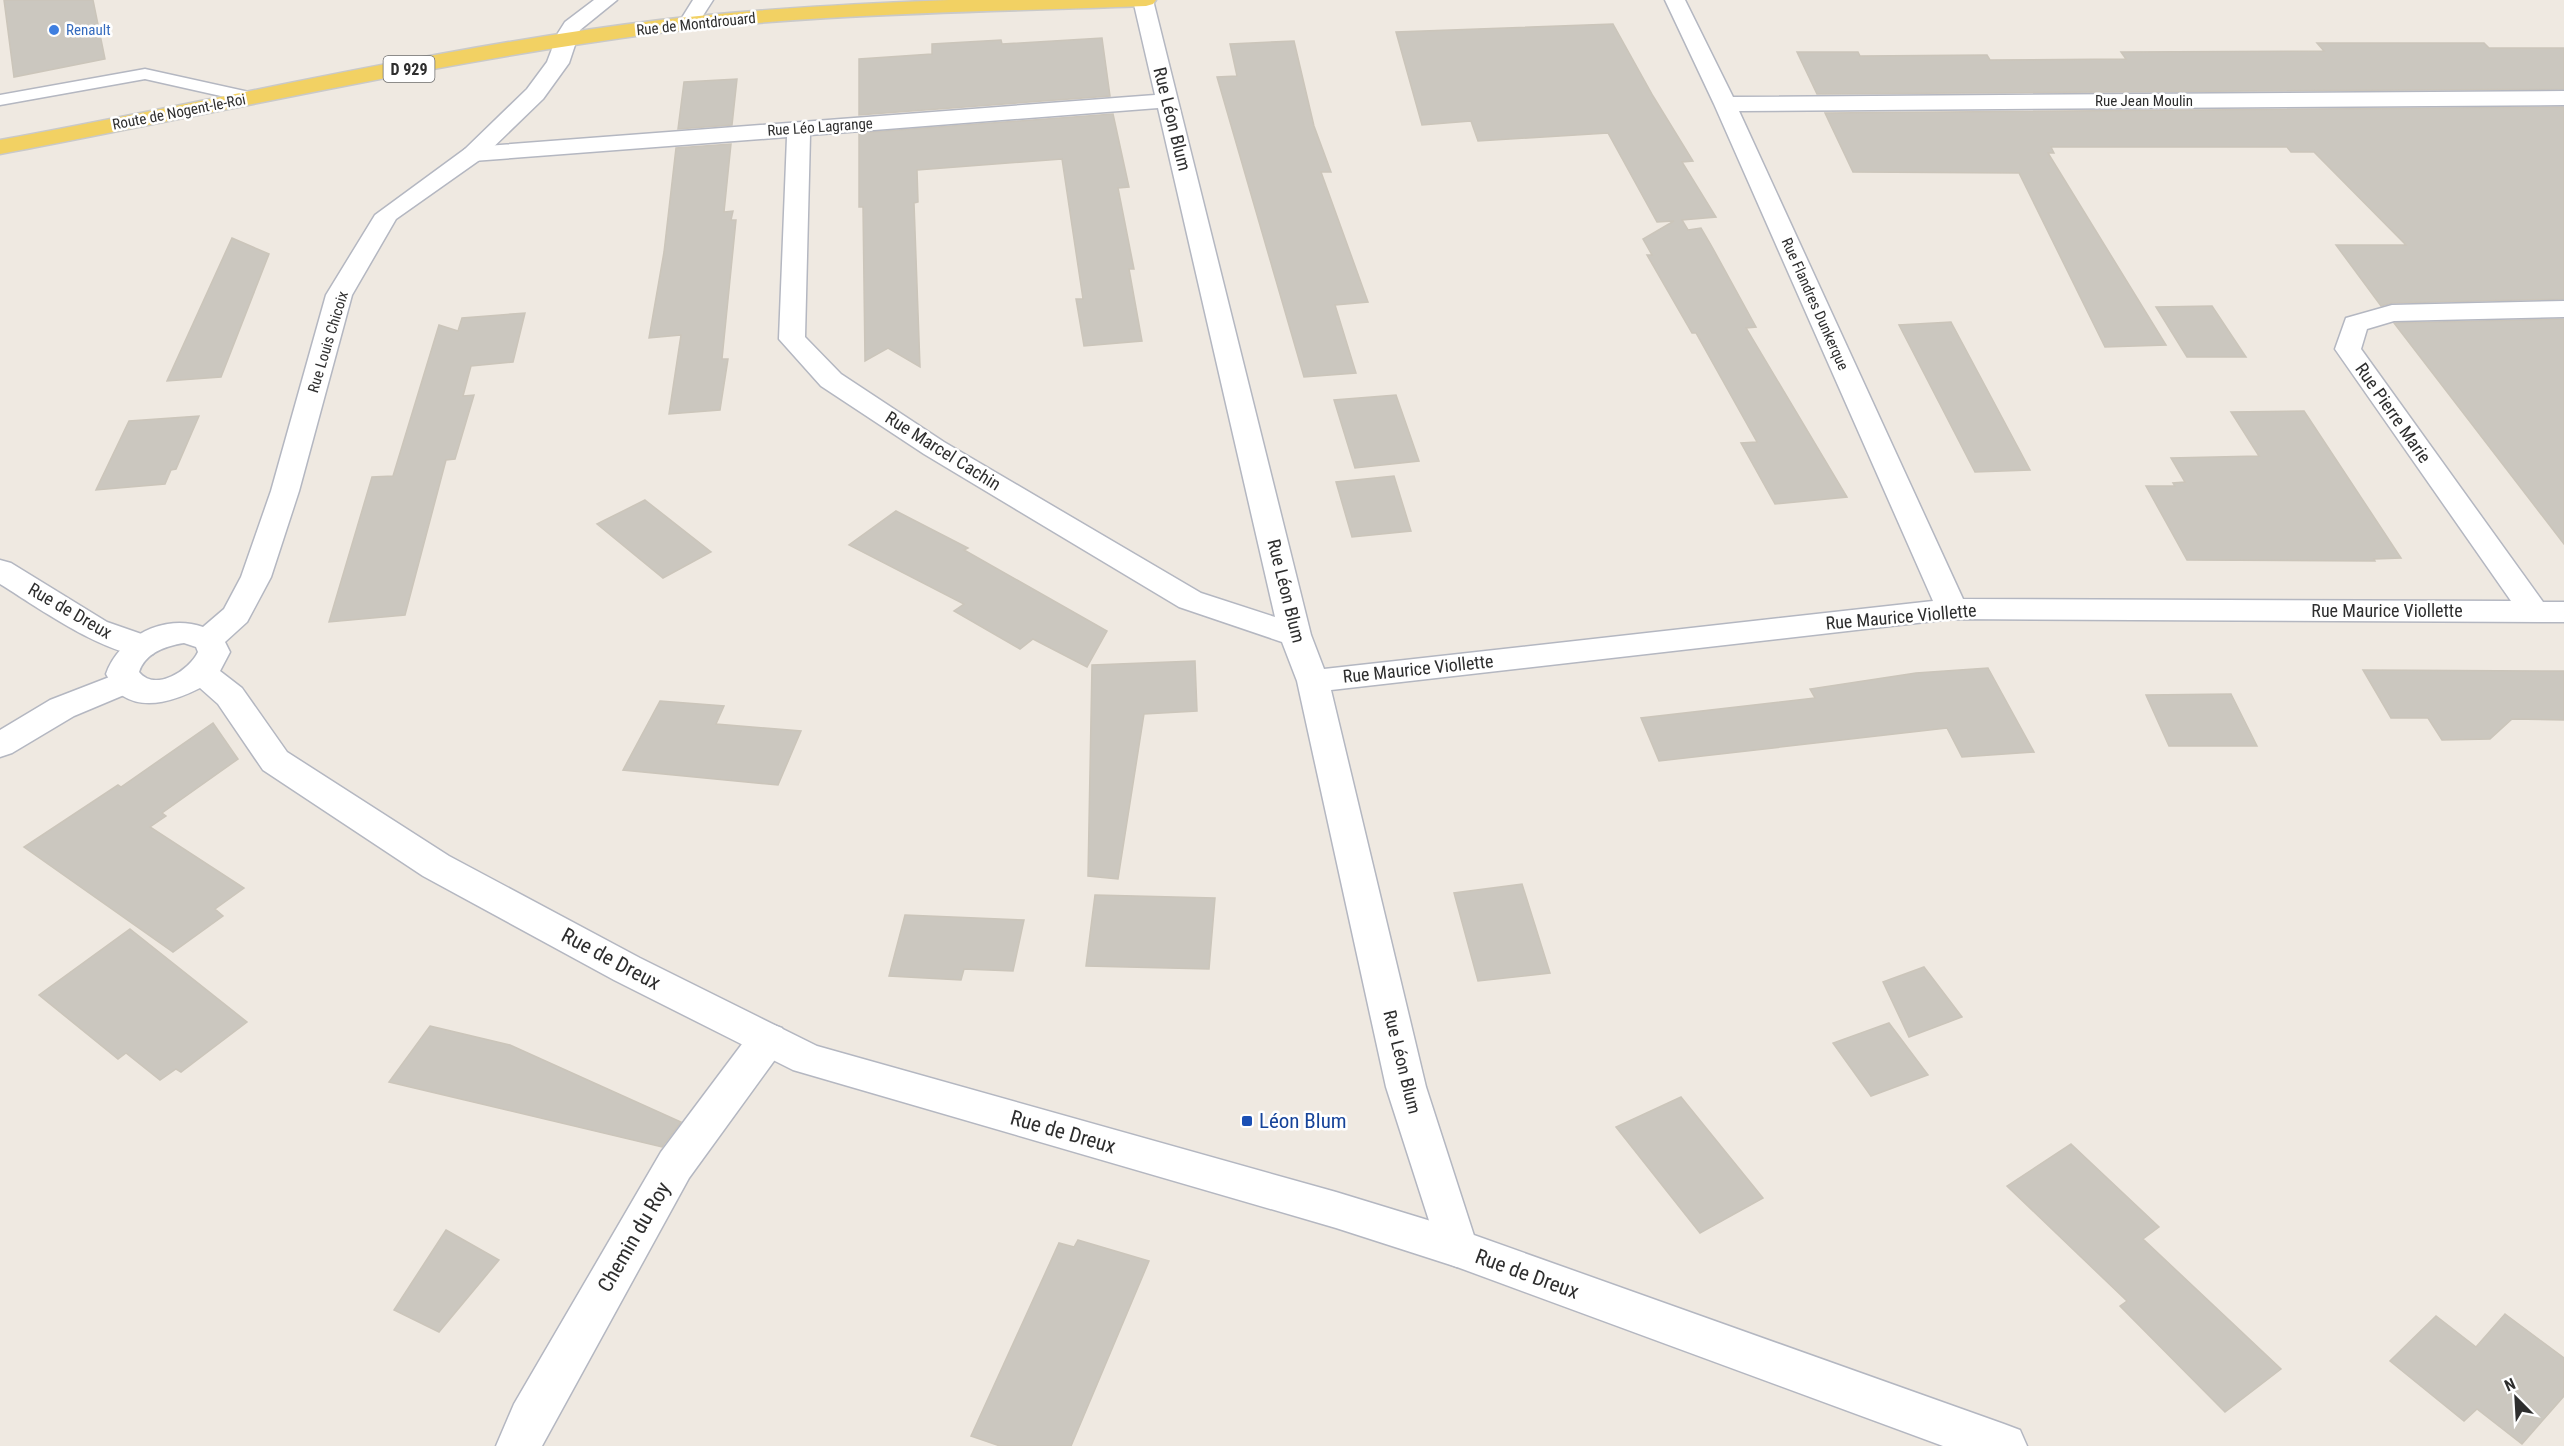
<svg xmlns="http://www.w3.org/2000/svg" width="2564" height="1446" viewBox="0 0 2564 1446" font-family="'Roboto Condensed',sans-serif">
  <style>
    .building { fill: #cbc7bf; stroke: #cbc5ba; stroke-width: 1.5 }
    .lines { fill: none; stroke-linecap: round; stroke-linejoin: round }
    .service-casing { stroke: #b4b7c1; stroke-width: 3 }
    .minor-casing { stroke: #b4b7c1; stroke-width: 3 }
    .tertiary-casing { stroke: #b4b7c1; stroke-width: 3 }
    .primary-casing { stroke: #c9c9c9; stroke-width: 3 }
    .service { fill: #fff; fill-rule: evenodd }
    .minor { fill: #fff; fill-rule: evenodd }
    .tertiary { fill: #fff; fill-rule: evenodd }
    .primary { fill: #f2d163; fill-rule: evenodd }
    .shop-dot { fill: #3f7fe0; stroke: #fff; stroke-width: 2 }
    .transit-dot { fill: #1a4fb4; stroke: #fff; stroke-width: 2 }
    .labels { text-anchor: middle; stroke-width: 5; stroke-linejoin: round; paint-order: stroke }
    .far-street-label { font-size: 15px; fill: #2e2e2e; stroke: #fff }
    .far-shop-label { font-size: 15px; fill: #366cbe; stroke: #fff; text-anchor: start }
    .shield { fill: #fff; stroke: #6d6d6d; stroke-width: 1.5 }
    .shield-label { font-size: 16px; font-weight: bold; fill: #2e2e2e }
    .street-label { font-size: 18px; fill: #2e2e2e; stroke: #fff }
    .near-street-label { font-size: 21px; fill: #2e2e2e; stroke: #fff }
    .near-transit-label { font-size: 21px; fill: #164399; stroke: #fff; text-anchor: start }
  </style>
  <rect width="100%" height="100%" fill="#efe9e1"/>
  <path class="building" d="M4 0H93L105 59 14 77Z
    M1613 24 1653 96 1693 161 1682 162 1716 217 1682 220 1688 230 1701 228 1711 245 1756 327 1746 328 1847 497 1775 504 1741 443 1757 442 1696 333H1692L1647 255H1652L1643 239 1674 221 1657 222 1608 133 1478 141 1471 121 1422 125 1396 32Z
    M1102 38 1110 96 859 115V59L932 54V44L1001 40 1002 44Z
    M1294 41 1314 126 1331 172H1321L1368 302 1335 305 1356 373 1304 377 1217 77 1237 76 1230 44Z
    M2317 43H2484L2489 48H2564V89L1817 94 1797 52H1858L1860 56 1987 55 1990 60 2126 59 2121 52 2324 51Z
    M737 79 732 125 678 129 684 82Z
    M2564 107V299L2392 303 2381 306 2336 245H2406L2314 152H2291L2287 147H2051L2054 153H2048L2166 345 2105 347 2019 173 1853 172 1825 113Z
    M1113 114 1129 187 1118 188 1134 269H1129L1142 341 1084 346 1076 299H1083L1062 159 917 170 918 202 914 203 920 367 888 348 865 361 863 207H859V133Z
    M731 144 724 212 733 211 731 220H736L722 359H728L720 410 669 414 681 335 649 338 664 252 676 148Z
    M232 238 269 254 221 377 167 381Z
    M2212 306 2246 357H2187L2156 307Z
    M525 313 513 362 471 366 463 396 474 395 455 459 446 460 405 615 329 622 372 477 393 476 439 325 458 331 462 318Z
    M2564 319V544L2394 323Z
    M1951 322 2030 470 1975 472 1899 325Z
    M1396 395 1419 461 1355 468 1334 400Z
    M2304 411 2401 558 2374 559 2375 561 2187 560 2146 486H2175L2173 483 2185 482 2171 458 2259 456 2231 412Z
    M199 416 176 469 171 470 165 484 96 490 129 421Z
    M1394 476 1411 531 1352 537 1336 482Z
    M645 500 711 552 663 578 597 524Z
    M896 511 968 548 964 550 1107 631 1087 667 1033 639 1020 649 954 611 964 604 849 545Z
    M1195 661 1197 711 1144 714 1118 879 1088 876 1092 665Z
    M1988 668 2034 752 1962 757 1947 728 1659 761 1641 718 1815 698 1810 689 1916 673Z
    M2363 670 2564 671V720L2512 719 2490 739 2442 740 2428 718H2391Z
    M2231 694 2257 746H2169L2146 695Z
    M660 701 724 706 716 724 801 731 778 785 623 770Z
    M213 723 238 759 162 813 166 816 150 827 244 888 215 909 223 916 173 952 24 847 118 785 121 787Z
    M1522 884 1550 973 1478 981 1454 893Z
    M1095 895 1215 898 1209 969 1086 966Z
    M905 915 1024 920 1013 971 964 969 961 980 889 976Z
    M130 929 247 1022 181 1072 176 1069 160 1080 126 1053 118 1059 39 995Z
    M1924 967 1962 1017 1909 1037 1883 982Z
    M1889 1023 1928 1075 1871 1096 1833 1043Z
    M430 1026 510 1045 681 1122 662 1147 389 1082Z
    M1681 1097 1763 1198 1700 1233 1616 1127Z
    M2071 1144 2159 1227 2143 1239 2281 1369 2225 1412 2120 1306 2127 1301 2007 1186Z
    M446 1230 499 1260 439 1332 394 1310Z
    M1078 1240 1149 1261 1071 1446H1000L971 1436 1059 1243 1074 1247Z
    M2505 1314 2564 1358V1396L2522 1444 2477 1409 2464 1421 2390 1361 2436 1316 2476 1347Z"/>
  <g class="lines">
    <g class="service-casing">
      <path id="service" d="M145 69 258 94 261 98 252 103 145 79 0 105V95Z"/>
    </g>
    <g class="minor-casing">
      <path id="minor" d="M1133 0H1153L1311 635 1324 669 1933 601 1714 104 1665 0H1685L1733 97 2564 91V105L1739 111 1963 599 2511 601 2335 349 2346 318 2392 305 2564 301V317L2394 321 2367 329 2361 349 2543 602H2564V622L1952 619 1331 690 1426 1087 1478 1248 1472 1261 1457 1267 1442 1261 1386 1087 1297 681 1282 642 1179 607 924 454 821 386 779 339 787 137 473 161 465 159 461 154 465 149 473 147 1155 95ZM1158 108 1275 617 1201 593 944 442 841 374 805 337 810 135Z
        M0 560 11 563 107 622 153 638 158 646 153 654C116 664 33 604 0 584Z
        M125 671 136 674 141 682 136 690 74 716 12 753 0 757V730L50 700Z
        M768 1023 782 1028 787 1039 782 1050 689 1178 542 1446H496L514 1404 661 1152 754 1028Z"/>
    </g>
    <g class="tertiary-casing">
      <path id="tertiary" d="M594 0H617L580 30 569 63 543 99 481 159 396 219 352 295 299 491 271 577 247 622 225 642 230 652 220 671 242 688 287 752 449 856 640 958 817 1046 1336 1192 1457 1229 2004 1424 2020 1430 2027 1446H1943L1457 1267 1336 1228 793 1070 614 980 423 876 263 770 218 704 200 688C178 699 147 711 123 696 116 692 110 681 106 674 119 637 164 613 203 627L224 609 241 577 271 491 326 295 375 215 465 149 527 89 547 62 558 33 565 22ZM184 643 196 647 198 652C189 671 155 692 139 672 145 653 165 646 184 643Z
        M693 0H713L695 28H681L678 24Z"/>
    </g>
    <g class="primary-casing">
      <path id="primary" d="M949 0H1156L1153 4 1146 6C983 12 820 13 658 33 437 62 219 113 0 154V140C220 100 438 47 660 20 756 9 852 4 949 0Z"/>
    </g>
    <use href="#service" class="service"/>
    <use href="#minor" class="minor"/>
    <use href="#tertiary" class="tertiary"/>
    <use href="#primary" class="primary"/>
  </g>
  <circle class="shop-dot" cx="54" cy="30" r="6"/>
  <rect class="transit-dot" x="1241" y="1115" width="12" height="12" rx="3"/>
  <g class="labels">
    <g class="far-street-label">
      <text transform="translate(696 24) rotate(-6)" y="5">Rue de Montdrouard</text>
      <text x="2144" y="106">Rue Jean Moulin</text>
      <text transform="translate(179 112) rotate(-11)" y="5">Route de Nogent-le-Roi</text>
      <text transform="translate(820 127) rotate(-4)" y="5">Rue Léo Lagrange</text>
      <text transform="translate(1815 304) rotate(66)" y="5">Rue Flandres Dunkerque</text>
      <text transform="translate(328 342) rotate(-73)" y="5">Rue Louis Chicoix</text>
    </g>
    <g class="far-shop-label">
      <text x="66" y="35">Renault</text>
    </g>
    <rect class="shield" x="383.5" y="56" width="51" height="26" rx="4.5"/>
    <g class="shield-label">
      <text x="409" y="75">D 929</text>
    </g>
    <g class="street-label">
      <text transform="translate(1172 119) rotate(76)" y="6">Rue Léon Blum</text>
      <text transform="translate(2393 413) rotate(55)" y="6">Rue Pierre Marie</text>
      <text transform="translate(943 451) rotate(32)" y="6">Rue Marcel Cachin</text>
      <text transform="translate(1286 591) rotate(76)" y="6">Rue Léon Blum</text>
      <text transform="translate(70 611) rotate(30)" y="6">Rue de Dreux</text>
      <text x="2387" y="617">Rue Maurice Viollette</text>
      <text transform="translate(1901 617) rotate(-5)" y="6">Rue Maurice Viollette</text>
      <text transform="translate(1418 669) rotate(-6)" y="6">Rue Maurice Viollette</text>
      <text transform="translate(1402 1062) rotate(76)" y="6">Rue Léon Blum</text>
    </g>
    <g class="near-street-label">
      <text transform="translate(611 959) rotate(28)" y="7">Rue de Dreux</text>
      <text transform="translate(1063 1132) rotate(16)" y="7">Rue de Dreux</text>
      <text transform="translate(634 1237) rotate(-60)" y="7">Chemin du Roy</text>
      <text transform="translate(1527 1274) rotate(20)" y="7">Rue de Dreux</text>
    </g>
    <g class="near-transit-label">
      <text x="1259" y="1128">Léon Blum</text>
    </g>
  </g>
  <g transform="translate(2516 1398) rotate(336)" stroke="#ffffff" stroke-width="4.5" paint-order="stroke">
  <path d="M0-4.5L10 22L0 15L-10 22Z" fill="#2e2e2e"/>
  <text y="-9" font-size="16" font-weight="bold" text-anchor="middle" fill="#2e2e2e">N</text>
  </g>
</svg>
